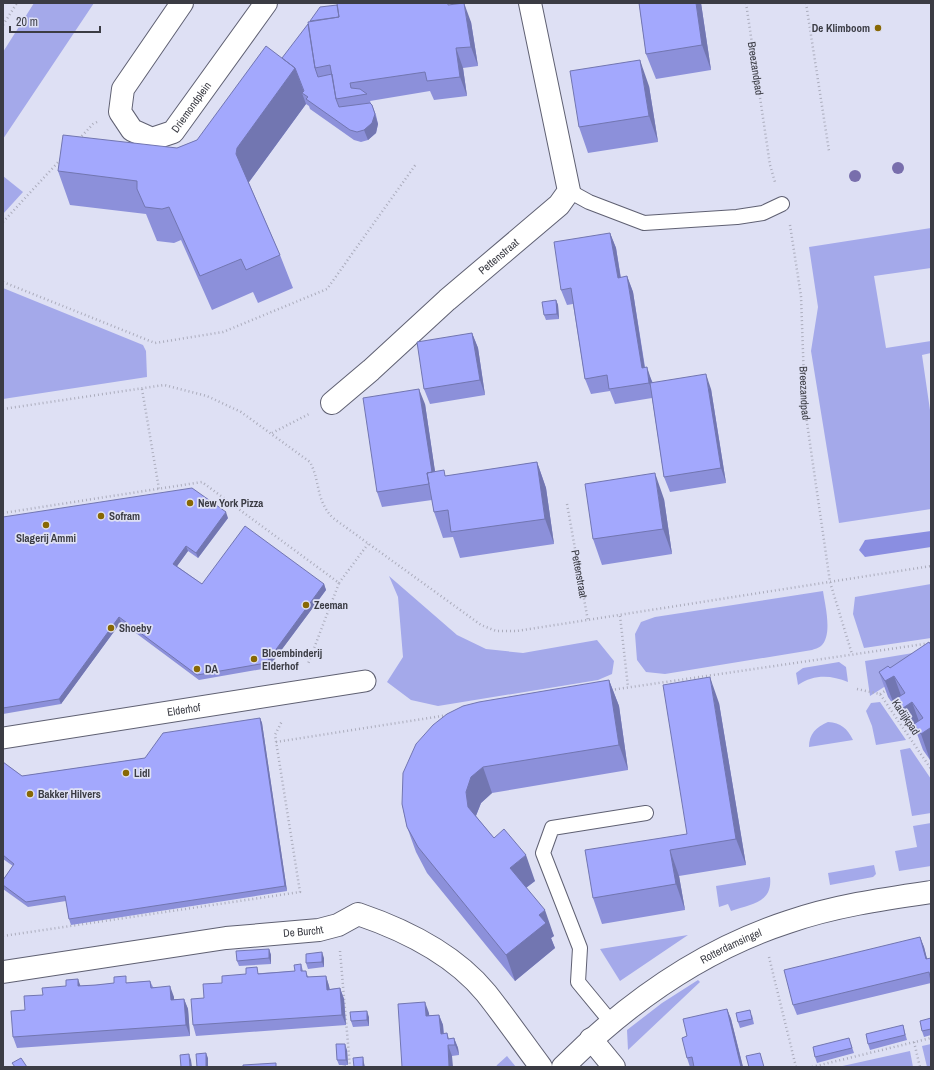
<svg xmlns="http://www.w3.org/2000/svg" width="934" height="1070" viewBox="0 0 934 1070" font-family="'Archivo Narrow',sans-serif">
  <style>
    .green { fill: #a4a9ea }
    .water { fill: #8a8ee1 }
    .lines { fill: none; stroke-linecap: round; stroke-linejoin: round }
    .service-casing { stroke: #5f6072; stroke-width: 16 }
    .pedestrian-casing { stroke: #5f6072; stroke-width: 23 }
    .minor-casing { stroke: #5f6072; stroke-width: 24 }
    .path { stroke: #abacbc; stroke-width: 2.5; stroke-dasharray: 1 3; stroke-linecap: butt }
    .service { stroke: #fff; stroke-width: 14 }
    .pedestrian { stroke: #fff; stroke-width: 21 }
    .minor { stroke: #fff; stroke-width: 22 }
    .tree { fill: #786eac }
    .wall { fill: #8c90da }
    .shaded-wall { fill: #7276b1 }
    .building { fill: #a3a8fd; stroke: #7276b1 }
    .poi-dot { fill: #886804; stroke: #dee0f4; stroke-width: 1.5 }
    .labels { text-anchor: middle; stroke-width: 3.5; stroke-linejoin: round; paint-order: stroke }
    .poi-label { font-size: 11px; font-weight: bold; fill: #3b3c44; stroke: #dee0f4; text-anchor: start }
    .street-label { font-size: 11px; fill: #3b3c44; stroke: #dee0f4 }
  </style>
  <rect width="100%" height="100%" fill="#dee0f4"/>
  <path class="green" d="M34 3H94L3 139V52Z
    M3 176 23 192 3 214Z
    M931 228V268L874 276 886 348 931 341V353L922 355 931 417V509L839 523 811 351 818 307 809 247Z
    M3 288 143 345 146 351 147 377 3 399Z
    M389 576 457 635 486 649 523 653 597 640 614 661 612 674 598 680 438 706 411 700 387 682 403 657 398 597Z
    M931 584V638L864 648 853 614 855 597Z
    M823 591C825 605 833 635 821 646 819 648 814 649 812 650L665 674 646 672 637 660 635 634 641 622 655 617Z
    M931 650V657L870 696 865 661Z
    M839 662 846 667 848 682C831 675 814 674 798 685L796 673 803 668Z
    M880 702 906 740 876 745 872 726 866 711 871 703Z
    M828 722C841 723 847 728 853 740L809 747C809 734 816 727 828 722Z
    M910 748 931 779V813L912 816 900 750Z
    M931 823V866L899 871 895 851 917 847 913 826Z
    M874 865 876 874 873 877 830 885 828 873Z
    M770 877C773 903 751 904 731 911L728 904 719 907 716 886Z
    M688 935 620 981 600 949Z
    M698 980 700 982 628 1050 627 1030 662 1003Z
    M931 1044V1067H927L922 1046Z
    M910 1051 913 1067H838Z
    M507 1056 516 1067H496L497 1065Z"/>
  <path class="water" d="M931 531V547L865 557 859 550 865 540Z"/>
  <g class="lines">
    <g class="service-casing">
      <path id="service" d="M569 191 589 202 644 223 737 217 763 213 782 204
        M611 1022 578 982 580 948 543 853 552 828 646 813"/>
    </g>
    <g class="pedestrian-casing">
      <g id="pedestrian">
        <path id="s4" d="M3 738 365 681"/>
      </g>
    </g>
    <g class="minor-casing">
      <g id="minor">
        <path id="s5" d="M182 3 123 89 120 112 132 130 152 139 173 132 266 3"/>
        <path id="s6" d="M332 403 371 370 447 300 559 205 569 191 530 3"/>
        <path id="s7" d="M3 972 226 938 319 930 338 925 358 914C405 930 454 954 486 993 505 1017 523 1043 541 1067"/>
        <path d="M591 1039 614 1067"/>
        <path id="s8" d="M563 1067C626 1004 702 950 788 922 834 906 883 899 931 892"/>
      </g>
    </g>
    <g class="path">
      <path id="s1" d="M746 3 770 165 775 182"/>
      <path d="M806 3 829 151"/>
      <path d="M3 25 17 3"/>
      <path d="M79 139 93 124 97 122"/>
      <path d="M3 222 61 159"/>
      <path id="s2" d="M790 225 801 296 805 409 830 582 852 654"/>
      <path d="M3 282 155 343 223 332 327 289 416 164"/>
      <path d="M142 389 159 489"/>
      <path d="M3 409 164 385 207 396 241 412 310 462C321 483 315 499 333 518L481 625 496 631H517L931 566"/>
      <path d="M272 433 309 414"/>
      <path id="s3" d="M567 504 588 621"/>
      <path d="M3 513 202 482 339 583 308 664"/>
      <path d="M339 583 368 544"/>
      <path d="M620 616 628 687"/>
      <path d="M857 689 880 694 931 769"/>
      <path d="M611 690 931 643"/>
      <path d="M880 694 888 689"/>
      <path d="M276 742 448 715"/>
      <path d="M3 936 300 892 275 735 282 721"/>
      <path d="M340 951 350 1067"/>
      <path d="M769 957 796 1067"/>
      <path d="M914 1042 920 1067"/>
      <path d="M812 1067 931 1038"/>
    </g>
    <use href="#service" class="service"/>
    <use href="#pedestrian" class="pedestrian"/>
    <use href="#minor" class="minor"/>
  </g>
  <g class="tree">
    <circle cx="898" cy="168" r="6"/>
    <circle cx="855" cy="176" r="6"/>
  </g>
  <path class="wall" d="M639 3H701L711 70 656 79 646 54Z
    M451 5 471 22 478 66 463 68 467 96 434 100 430 91 370 101 376 115 378 124 376 133 368 140 361 142 354 140 310 109 309 106 306 104 249 182V183L280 255 293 288 258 303 253 292 212 310 181 240 174 243 157 241 146 214 70 205 58 171 177 148 197 140 282 58Z
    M649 86 658 142 588 153 579 127Z
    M610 233 616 248 621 278 627 276 633 292 645 367 653 383 711 389 726 483 670 492 664 477 652 398 615 404 610 391 591 394 585 379 573 304 567 305 561 290Z
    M556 300 558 305 559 319 546 320 544 315Z
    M472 333 478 348 485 395 430 404 424 389Z
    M425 404 435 472 446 476 537 462 546 488 554 544 460 558 453 537 443 538 434 512 432 500 382 507 377 492Z
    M664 499 672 554 602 565 593 539Z
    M3 517 228 518 198 558 188 551 177 566 202 584H324L326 590 268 668 199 680 121 622 61 704 3 714Z
    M931 645V759L930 760 923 750 916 731 912 734 906 724 899 704 895 707 888 697 879 672 890 668Z
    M609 680 619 706 628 770 492 793 481 803 476 816 494 838 535 881 526 888 554 936 551 938 555 948 515 981 427 873 416 852 407 827 402 804Z
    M719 703 746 865 679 876 685 910 602 924 593 898 687 834Z
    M260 718 262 723 287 891 71 925 69 919 66 901 28 907 3 889V880L13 866 3 859V762L22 776 145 758Z
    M920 937 924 947 927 959 931 958V983L797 1015 793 1005Z
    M269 949 271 955V964L239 966 237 961Z
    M324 958V967L308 969 306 963Z
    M301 964 303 971 309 977 326 976 329 986 330 989 340 988 344 999 346 1025 196 1036 193 1025 204 998 222 983 246 974 295 971Z
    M150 981 153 987 174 997V999H184L188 1009 190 1036 17 1048 13 1037 25 1010 43 995 80 986Z
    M727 1009 731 1019 743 1067H690L687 1058V1036Z
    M429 1013V1015H439L443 1025 444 1034 447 1033 449 1039 454 1038 458 1048 459 1055 452 1056 402 1067Z
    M752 1015 754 1024 740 1028 738 1022Z
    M369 1017V1026L353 1027 351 1021Z
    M931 1018V1035L924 1037 922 1031Z
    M903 1025 907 1040 870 1050 868 1044Z
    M851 1044 854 1053 817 1063 815 1057Z
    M347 1050 348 1065H339L337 1060Z"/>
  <path class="shaded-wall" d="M464 3 471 22 478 66 471 47Z
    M696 3H701L711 70 702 45Z
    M456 48 463 68 467 96 460 77Z
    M640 60 649 86 658 142 649 116Z
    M295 68 305 95 302 93 306 104 249 182 248 188 236 154 237 148Z
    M372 105 378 124 376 133 368 140 364 130Z
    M610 233 616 248 623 293 618 278Z
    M627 276 633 292 647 383 642 368Z
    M556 300 558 305 559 319 557 314Z
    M472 333 478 348 485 395 480 380Z
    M647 367 652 382 655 398 649 383Z
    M706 374 711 389 726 483 721 468Z
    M419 389 425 404 439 498 433 483Z
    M537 462 546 488 554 544 545 519Z
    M655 473 664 499 672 554 663 529Z
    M226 512 228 518 198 558 196 553Z
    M186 546 188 551 175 569 173 564Z
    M324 584 326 590 268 668 266 663Z
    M119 617 121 622 61 704 59 699Z
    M894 676 903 701 897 698 899 704 895 707 885 681Z
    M710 677 719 703 746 865 736 839Z
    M609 680 619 706 628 770 619 745Z
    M912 702 921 727 914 724 916 731 912 734 903 708Z
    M260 718 262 723 287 891 285 886Z
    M930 728 931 732V759L930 760 921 734Z
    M483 767 492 793 481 803 475 818 468 807 466 792 471 777Z
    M670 850 679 876 685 910 676 884Z
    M526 855 535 881 519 893 510 868Z
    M545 910 554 936 551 938 555 948 515 981 506 955 539 915Z
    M920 937 924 947 930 970 926 959Z
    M269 949 271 955V964L269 958Z
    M322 952 324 958V967L322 962Z
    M326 976 329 986 330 1000 327 990Z
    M78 979 82 990 78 986Z
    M170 986 174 997V1010L171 1000Z
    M340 988 344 999 346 1025 342 1015Z
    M184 999 188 1009 190 1036 186 1025Z
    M425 1002 429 1013 430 1026 426 1016Z
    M727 1009 731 1019 743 1067H741Z
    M367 1011 369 1017V1026L367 1020Z
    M439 1015 443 1025 444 1044 441 1034Z
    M454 1038 458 1048 459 1055 455 1045Z
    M345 1044 347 1050 348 1065 346 1060Z
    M448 1045 452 1056 453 1067H449Z
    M206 1053 208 1058V1067H206Z
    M189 1054 191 1060 192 1067H190Z
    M363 1057 364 1063 365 1067H363Z"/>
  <path class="building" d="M337 3H448V5L464 3 471 47 456 48 460 77 427 81 425 72 350 83 351 88 360 89 367 94 336 99 330 65 315 68 308 22 339 17Z
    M639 3H696L702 45 646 54Z
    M337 5 339 17 310 21 320 7Z
    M308 24 315 68 318 77 332 74 336 99 339 107 370 103 372 105 375 114 372 123 364 130 357 132 350 130 306 99 308 97 302 93 304 91 295 68 282 58Z
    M266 46 295 68 237 148 236 154 280 255 246 270 241 259 200 276 169 207 162 209 145 207 137 189V181L58 171 63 135 177 148 197 140Z
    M640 60 649 116 579 127 570 71Z
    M610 233 618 278 627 276 642 368 647 367 649 383 609 389 607 375 585 379 571 288 561 290 554 242Z
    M556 300 557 314 544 315 542 302Z
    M472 333 480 380 424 389 417 342Z
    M706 374 721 468 664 477 650 383Z
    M419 389 432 472 427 473 429 484 377 492 363 398Z
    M537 462 545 519 451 532 448 510 434 512 427 473 444 470 445 476Z
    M655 473 663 529 593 539 585 484Z
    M192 488 226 512 196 553 186 546 173 564 202 584 245 526 324 584 266 663 197 675 119 617 59 699 3 708V517Z
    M929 642 931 645V730L930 728 921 734 914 724 923 718 912 702 903 708 897 698 905 693 894 676 885 681 879 672 888 666 890 668Z
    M710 677 736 839 670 850 676 884 593 898 585 850 687 834 663 685Z
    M609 680 619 745 483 767 471 777 466 792 468 807 494 838 504 829 526 855 510 868 545 910 539 915 546 923 506 955 418 847 407 827 402 804 403 773 416 744 433 725 447 714 463 706 479 702Z
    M260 718 285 886 69 919 65 896 26 902 3 885V880L14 864 3 855V762L22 776 145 758 163 733Z
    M920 937 926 959 931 958V981L929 972 793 1005 784 970Z
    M269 949V958L237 961 236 951Z
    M322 952V962L306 963V954Z
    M301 964V971H306L307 977 326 976 327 990 340 988 342 1015 193 1025 191 999 204 998 203 984 222 983V976L246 974V968L257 967 258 974 295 971 294 965Z
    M126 976V983L150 981 151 988 170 986 171 1000 184 999 186 1025 13 1037 11 1011 25 1010 24 996 43 995 42 988 66 986V980L78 979V986L96 985 114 983V977Z
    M425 1002 426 1016 439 1015 441 1034 447 1033 448 1039 454 1038 455 1045H448L449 1067H402L398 1004Z
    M727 1009 741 1067H694L692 1057 687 1058 682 1038 687 1036 683 1019Z
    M750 1010 752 1019 738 1022 736 1013Z
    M367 1011V1020L351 1021 350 1012Z
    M931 1018V1029L922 1031 920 1021Z
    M903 1025 905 1035 868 1044 866 1034Z
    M849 1038 852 1048 815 1057 813 1047Z
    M336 1044H345L346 1060H337Z
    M206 1053V1067H197L196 1054Z
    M760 1053 764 1067H749L746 1056Z
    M189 1054 190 1067H181L180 1055Z
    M363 1057V1067H354L353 1058Z
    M21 1058 27 1067H15L12 1063Z
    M276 1063V1067H243V1065Z
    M346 1066V1067H337Z"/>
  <g class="poi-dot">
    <circle cx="878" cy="28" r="4"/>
    <circle cx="190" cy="503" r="4"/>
    <circle cx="101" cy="516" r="4"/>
    <circle cx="46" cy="525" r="4"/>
    <circle cx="306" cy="605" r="4"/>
    <circle cx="111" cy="628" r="4"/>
    <circle cx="254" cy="659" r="4"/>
    <circle cx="197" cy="669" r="4"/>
    <circle cx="126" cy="773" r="4"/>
    <circle cx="30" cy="794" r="4"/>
  </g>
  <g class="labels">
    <g class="poi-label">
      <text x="870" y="32" text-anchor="end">De Klimboom</text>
      <text x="198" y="507">New York Pizza</text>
      <text x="109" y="520">Sofram</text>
      <text x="46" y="542" text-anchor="middle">Slagerij Ammi</text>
      <text x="314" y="609">Zeeman</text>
      <text x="119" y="632">Shoeby</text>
      <text x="262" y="657">Bloembinderij<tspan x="262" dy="13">Elderhof</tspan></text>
      <text x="205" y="673">DA</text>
      <text x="134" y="777">Lidl</text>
      <text x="38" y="798">Bakker Hilvers</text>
    </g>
    <g class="street-label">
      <text dy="4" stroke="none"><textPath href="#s1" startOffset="66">Breezandpad</textPath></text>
      <text dy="4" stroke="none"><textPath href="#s5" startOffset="224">Driemondplein</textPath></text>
      <text dy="4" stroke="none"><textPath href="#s6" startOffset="222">Pettenstraat</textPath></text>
      <text dy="4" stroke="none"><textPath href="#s2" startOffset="169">Breezandpad</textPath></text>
      <text dy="4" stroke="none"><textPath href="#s3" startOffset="71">Pettenstraat</textPath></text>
      <text dy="4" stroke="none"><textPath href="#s4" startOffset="183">Elderhof</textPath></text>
      <text transform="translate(906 717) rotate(56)" y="4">Kadijkpad</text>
      <text dy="4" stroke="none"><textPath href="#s7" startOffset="303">De Burcht</textPath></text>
      <text dy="4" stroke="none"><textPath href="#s8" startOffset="208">Rotterdamsingel</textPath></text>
    </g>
  </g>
  <rect width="934" height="1070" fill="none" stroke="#3b3c44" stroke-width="8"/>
  <path d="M10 26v6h90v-6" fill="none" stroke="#3b3c44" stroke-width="2"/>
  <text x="16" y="26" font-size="12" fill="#3b3c44" stroke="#dee0f4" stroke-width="3" paint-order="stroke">20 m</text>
</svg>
